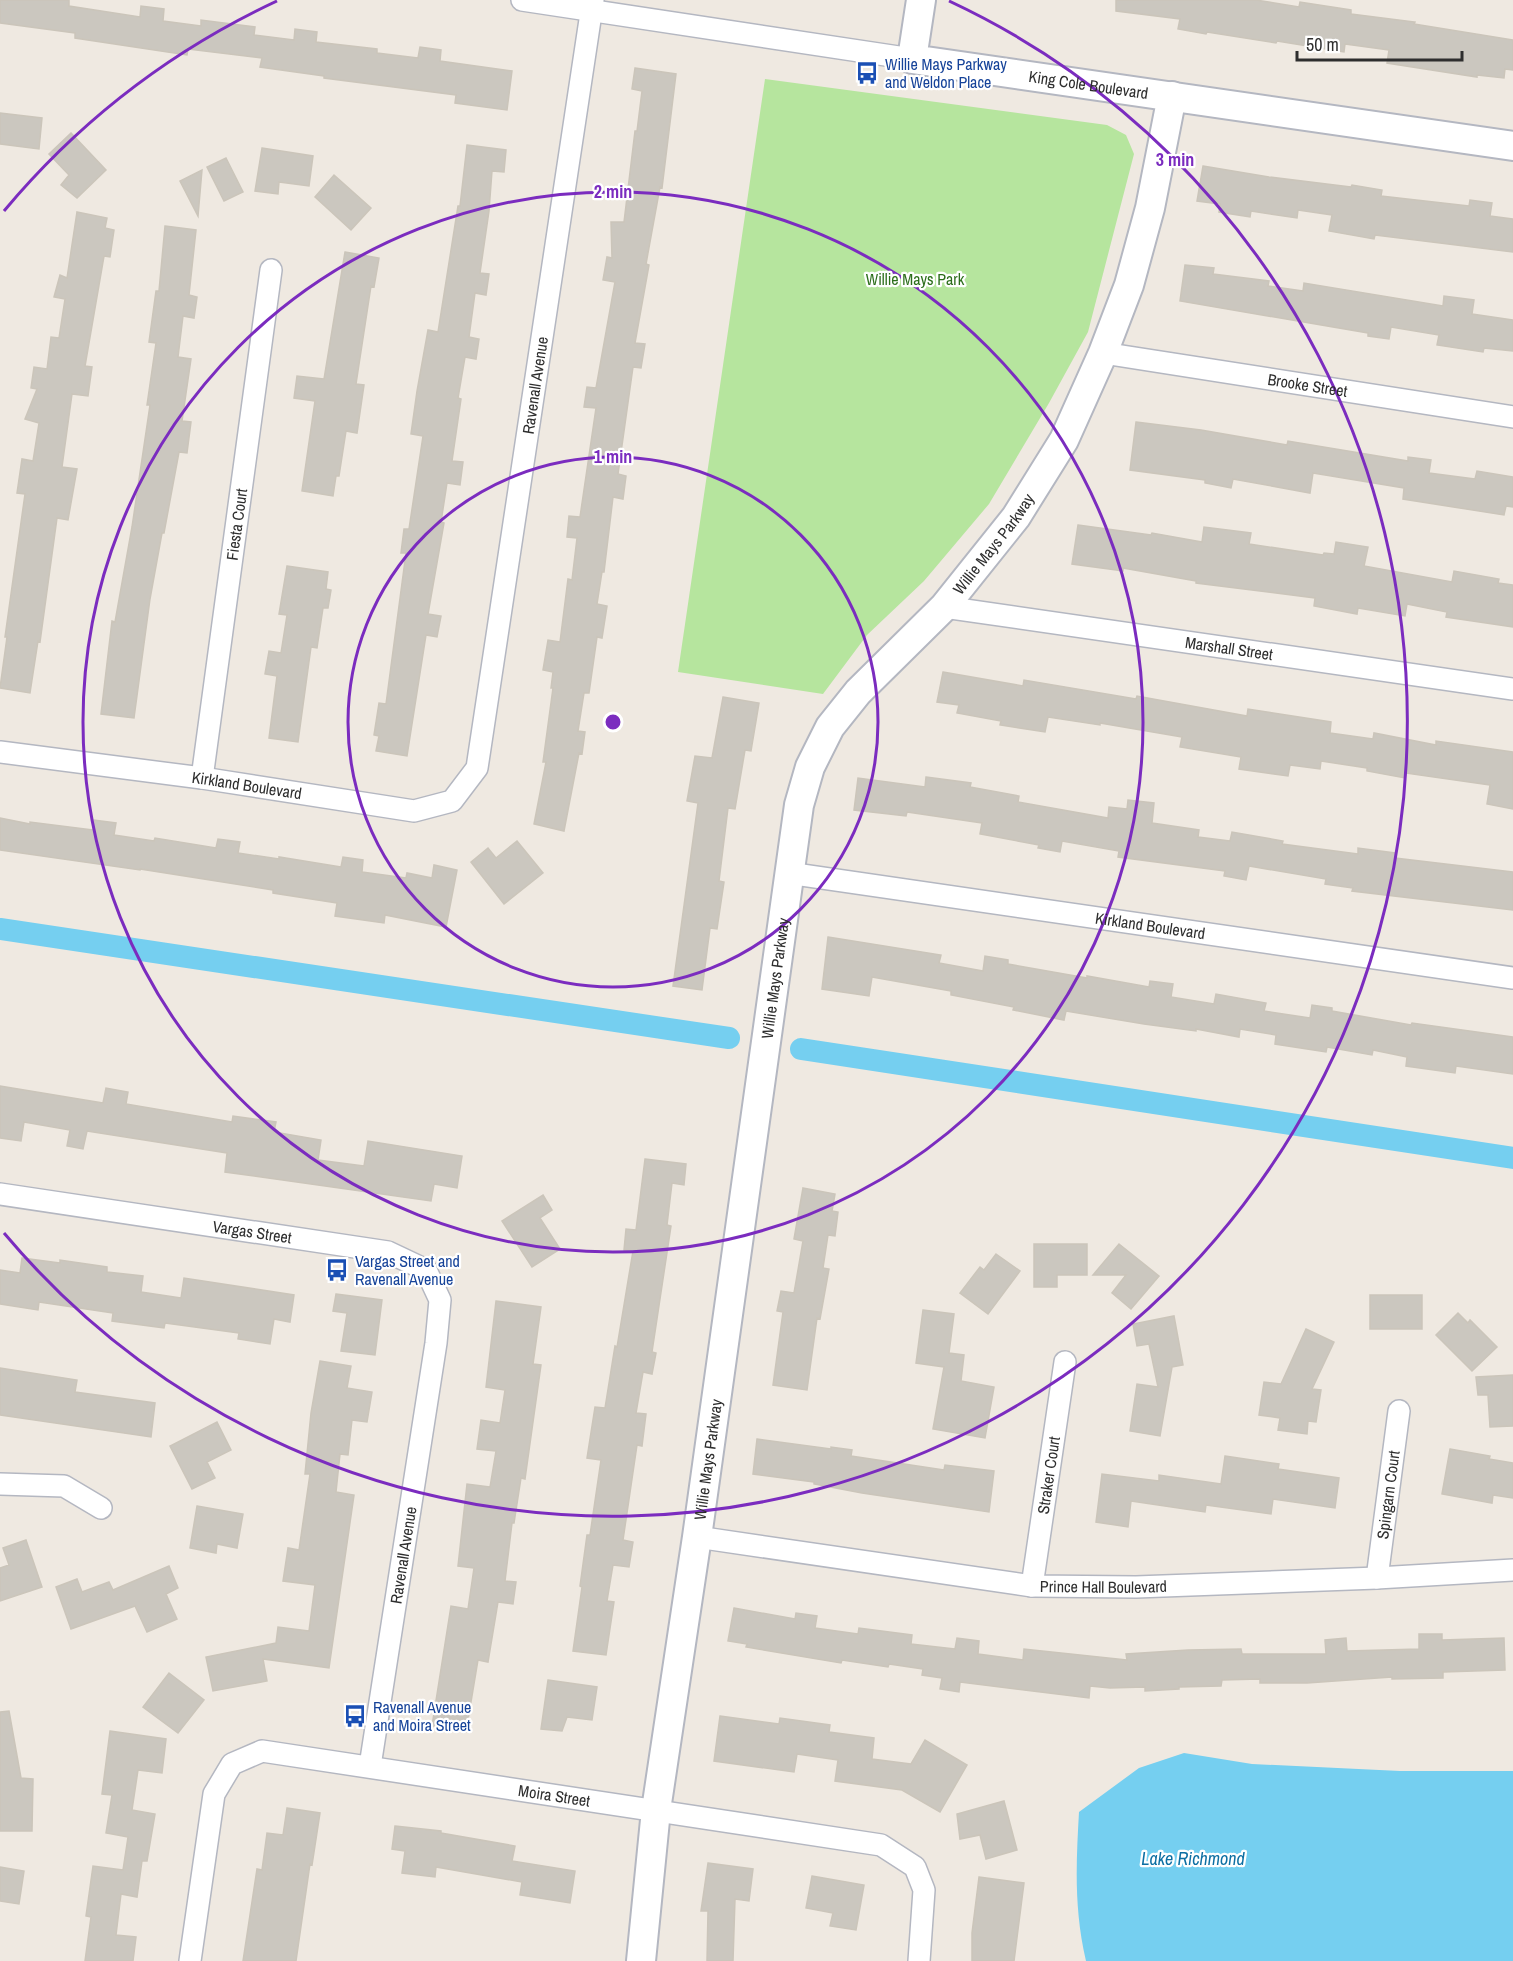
<svg xmlns="http://www.w3.org/2000/svg" width="1513" height="1961" viewBox="0 0 1513 1961" font-family="'Archivo Narrow',sans-serif">
  <style>
    .green { fill: #b6e59e }
    .water { fill: #75cff0 }
    .lines { fill: none; stroke-linecap: round; stroke-linejoin: round }
    .canal { stroke: #75cff0; stroke-width: 22 }
    .building { fill: #cbc7bf; stroke: #cbc5ba; stroke-width: 1.5 }
    .street-casing { stroke: #b4b7c1; stroke-width: 24 }
    .secondary-casing { stroke: #b4b7c1; stroke-width: 32 }
    .street { stroke: #fff; stroke-width: 21 }
    .secondary { stroke: #fff; stroke-width: 28 }
    .ring { fill: none; stroke: #7b2cbf; stroke-width: 3 }
    .labels { text-anchor: middle; stroke-width: 4.5; stroke-linejoin: round; paint-order: stroke }
    .transit-label { font-size: 16px; fill: #164399; stroke: #fff; text-anchor: start }
    .street-label { font-size: 16px; fill: #2e2e2e; stroke: #fff }
    .park-label { font-size: 16px; fill: #2c6e1b; stroke: #fff }
    .water-label { font-size: 18px; font-style: italic; fill: #0d6fa3; stroke: #fff }
    .centre { fill: #7b2cbf; stroke: #fff; stroke-width: 3 }
    .ring-label { font-size: 18px; text-anchor: middle; font-weight: bold; fill: #7b2cbf; stroke: #fff; stroke-width: 4.5; stroke-linejoin: round; paint-order: stroke }
  </style>
  <rect width="100%" height="100%" fill="#efe9e1"/>
  <path class="green" d="M765 79 1107 125 1126 135 1134 154 1088 332 1049 403 989 504 924 581 867 635 823 694 678 672Z"/>
  <path class="water" d="M1184 1753 1252 1764 1400 1771H1513V1961H1086C1074 1909 1076 1865 1079 1812L1139 1768Z"/>
  <g class="lines">
    <path class="canal" d="M0 929 729 1038
      M801 1049 1513 1158"/>
  </g>
  <path class="building" d="M0 0H69V6L140 17 141 6 164 9 163 21 201 26V20L255 27 254 35 294 40 295 29 317 32 316 42 377 49V53L418 58 420 47 441 50 440 61 512 71 507 110 455 103 456 95 324 78V76L260 67 262 58 188 49 187 55 75 38V33L0 23Z
    M1116 0H1256L1299 7 1300 2 1351 10V14L1415 22 1414 24 1513 40V70L1505 69 1504 78 1477 75V77L1387 63 1389 50 1345 44 1344 52 1277 41 1276 43 1207 32 1206 34 1178 29 1180 19 1116 11Z
    M635 68 676 74 662 188 660 187 646 264 649 265 635 343 645 344 641 368 633 367 618 474 626 476 623 499 613 497 604 572H602L597 604 607 606 602 638 597 637 589 693H584L578 731 585 732 582 754 579 753 564 831 534 824 546 762H543L553 688H551L553 672 543 670 548 640 560 642 568 579 572 580 577 538 567 537 569 516 580 517 596 408 584 407 587 387 596 388 615 282 603 280 607 257 612 258 611 222H624L635 131H637L642 91 632 89Z
    M0 113 42 118 39 149 0 144Z
    M71 133 106 170 77 198 61 185 69 175 49 154Z
    M467 145 506 150 504 172 492 171 489 211 480 273 489 274 486 295 475 293 469 337 479 339 476 359 465 357 458 398 461 399 452 461 463 462 460 485 447 483 441 522 444 523 428 614 441 616 437 637 426 635 407 756 376 751 379 736 374 735 379 703 386 704 406 553H401L404 529H409L423 436 411 434 417 391 428 330 438 332 458 206H460Z
    M262 148 313 156 309 186 279 182 278 194 255 191Z
    M226 158 243 192 224 201 207 167Z
    M1203 166 1269 177 1351 187 1352 185 1382 190 1381 196 1469 206 1470 200 1492 203 1490 216 1513 219V252L1375 235 1374 239 1329 231 1332 215 1298 210 1297 218 1251 211 1250 217 1219 212 1220 204 1197 201Z
    M202 170 198 216 180 181Z
    M334 175 371 208 351 230 315 197Z
    M77 212 107 218 105 228 114 230 110 257 104 256 85 366 92 367 88 396 72 394 62 467 77 469 68 520 57 518 40 642 38 641 30 693 0 688 7 637H5L25 494 17 493 22 459 33 461 39 423 25 419 37 389 31 388 34 367 47 369 51 337 59 338 65 299 54 297 60 275 67 278Z
    M165 226 196 230 189 295 197 297 194 318 183 316 178 357 191 359 182 421 191 422 187 453 179 452 164 533H162L150 599 134 718 101 714 112 621 115 622 132 527 150 405H147L156 343 149 342 156 291H159Z
    M345 252 379 258 374 287 371 286 356 384 364 385 357 433 346 431 339 476H336L333 496 302 491 315 401 294 398 297 376 324 379Z
    M1185 265 1214 268 1213 274 1269 281 1268 286 1303 291 1304 283 1443 306 1444 296 1474 300 1472 314 1513 320V351L1484 348 1483 352 1437 345 1439 335 1391 327 1389 339 1368 336V333L1180 301Z
    M1136 422 1201 430 1287 445 1288 441 1408 461V457L1431 460 1429 473 1475 479 1477 471 1513 477V507L1506 506 1504 515 1403 499 1404 488 1313 473 1310 493 1233 479 1231 488 1205 483V480L1130 470Z
    M1078 525 1151 535 1152 533 1202 542 1204 527 1251 533 1249 544 1323 555 1324 553 1334 554 1336 542 1368 547 1364 566 1452 582 1454 571 1499 579 1498 583 1513 585V627L1446 617 1447 612 1407 604 1405 616 1358 608 1357 614 1314 606 1315 598 1196 583V581L1123 568V571L1072 564Z
    M287 566 328 572 326 589 331 590 328 608H323L317 648 311 647 298 742 269 738 277 676 265 674 269 651 281 653 287 615 279 614Z
    M943 672 1023 686 1024 680 1136 699 1137 696 1247 716 1248 709 1331 722 1330 733 1373 739 1374 733 1436 745V741L1513 752V809L1487 804 1490 785 1406 773 1405 778 1367 771V768L1321 761 1320 769 1290 765 1288 776 1239 769 1241 757 1180 747 1182 737 1100 723V725L1048 717 1045 732 1000 725 1001 721 957 713 959 705 937 702Z
    M723 697 759 703 751 751 745 750 735 809 728 808 719 881 724 882 717 929 710 928 702 990 673 986 698 803 687 801 695 756 712 758Z
    M926 777 971 783 970 787 1019 796 1018 802 1108 818 1109 807 1127 809 1128 800 1154 803 1152 823 1199 830 1198 837 1230 841 1232 832 1283 841 1282 844 1358 854V848L1395 853V858L1513 872V910L1352 891 1353 888 1325 884 1326 879 1249 866 1246 880 1224 876 1225 871 1118 857 1119 851 1062 841 1060 852 1038 848 1039 845 980 834 982 823 907 812 906 816 854 810 858 778 925 787Z
    M0 818 30 824V822L93 830 94 820 116 823 114 835 154 841 155 838 216 848 218 839 240 842 238 853 279 859V857L341 867 343 857 363 860 362 872 406 878 407 873 432 878 434 865 457 870 446 927 385 915 384 923 335 916 337 903 273 893V890L140 869V870L0 850Z
    M517 841 543 873 504 904 471 862 488 848 496 858Z
    M828 937 941 955 939 963 983 971 985 956 1008 960V964L1087 978V976L1149 987 1150 981 1173 984 1171 997 1214 1004 1216 994 1266 1003 1264 1011 1310 1018 1312 1005 1332 1008V1011L1411 1025 1412 1023 1513 1037V1074L1456 1066 1455 1073 1406 1066 1407 1057 1373 1050 1372 1055 1327 1047 1326 1052 1275 1044 1276 1035 1240 1029 1239 1037 1196 1029V1031L1144 1024 1066 1011 1064 1020 1013 1010 1014 1007 951 995V991L872 977 869 996 822 989Z
    M0 1086 103 1103 106 1088 128 1092 126 1104 232 1122 233 1116 276 1122 274 1132 321 1140 318 1160 364 1166 368 1141 462 1156 457 1188 434 1184 431 1201 225 1172 227 1153 87 1131 83 1149 67 1146 70 1130 24 1122 21 1141 0 1138Z
    M645 1159 686 1164 684 1185 672 1183 667 1225 671 1226 652 1352 656 1353 652 1374 643 1372 636 1413 646 1414 642 1446 637 1445 623 1540 633 1542 629 1567 613 1565 607 1601 614 1602 606 1655 573 1651 582 1587 580 1586 587 1535H590L601 1460 587 1458 595 1407 605 1408 615 1346 617 1347 633 1251 624 1250 626 1229 636 1230Z
    M803 1188 835 1194 832 1211 838 1212 835 1236 828 1235 823 1268 829 1269 820 1319 817 1318 807 1390 773 1385 783 1312 777 1311 781 1291 794 1293 803 1241 794 1239Z
    M543 1195 552 1210 540 1218 560 1249 532 1267 502 1221Z
    M1034 1244H1087V1275H1057V1287H1034Z
    M1119 1244 1159 1276 1131 1309 1112 1293 1126 1275H1093Z
    M996 1254 1020 1271 988 1314 960 1293 980 1267 984 1270Z
    M22 1258 60 1263V1260L107 1267V1272L143 1276 141 1292 181 1298 184 1278 294 1295 290 1322 274 1319 270 1344 238 1339 239 1333 165 1323 164 1328 112 1321 113 1313 39 1302 38 1310 0 1304V1270L20 1273Z
    M336 1294 382 1300 375 1355 341 1351 347 1313 333 1311Z
    M1370 1295H1422V1329H1370Z
    M496 1301 541 1307 533 1364 541 1365 525 1479 521 1478 514 1523H512L505 1581 516 1582 513 1604 498 1602 488 1662 478 1660 466 1732 432 1726 451 1606 468 1609 474 1568 458 1566 467 1484 490 1487 496 1451 477 1449 481 1420 500 1423 505 1390 486 1387Z
    M923 1310 954 1314 949 1353 964 1355 961 1381 994 1387 985 1438 933 1429 944 1367 916 1363Z
    M1458 1313 1468 1323 1470 1320 1497 1347 1472 1371 1436 1335Z
    M1174 1316 1183 1365 1172 1367 1160 1436 1130 1431 1137 1384 1158 1387 1149 1344 1137 1346 1133 1324Z
    M1306 1329 1334 1342 1312 1389 1321 1390 1316 1422 1308 1421 1307 1434 1278 1430 1280 1418 1259 1415 1264 1382 1281 1384Z
    M320 1361 351 1366 347 1388 372 1392 367 1422 352 1420 348 1455 340 1454 336 1492 354 1495 329 1668 263 1659 267 1681 213 1691 206 1657 276 1643 278 1627 309 1631 315 1585 283 1581 288 1548 299 1550 310 1474H305L311 1413Z
    M0 1368 77 1380 75 1392 155 1403 151 1437 0 1415Z
    M1513 1375V1426L1490 1427 1488 1395H1478L1476 1377Z
    M217 1422 231 1450 207 1462 215 1478 192 1489 170 1446Z
    M757 1439 831 1449V1447L852 1450 851 1456 944 1470 945 1465 994 1471 989 1512 862 1493 814 1484V1482L753 1474Z
    M1450 1449 1490 1456 1489 1459 1513 1463V1498L1493 1495 1492 1503 1442 1494Z
    M1225 1456 1279 1464 1278 1469 1339 1478 1335 1508 1273 1499 1271 1514 1206 1505 1205 1512 1131 1501 1128 1527 1096 1522 1102 1474 1159 1481V1475L1221 1484Z
    M197 1506 243 1514 237 1548 217 1544 216 1553 190 1548Z
    M26 1540 42 1587 0 1601V1568L9 1565 3 1548Z
    M169 1566 178 1588 166 1594 177 1619 147 1632 135 1606 71 1629 56 1587 77 1579 82 1592 109 1582 113 1590Z
    M734 1608 795 1619 796 1613 817 1616 815 1628 858 1634 859 1628 912 1635 911 1644 955 1649 957 1638 979 1641 978 1654 1023 1660 1024 1649 1127 1660 1126 1654 1188 1650 1241 1649 1242 1654H1326L1325 1640 1346 1638 1347 1651 1419 1649V1634H1442V1640L1504 1638 1505 1670 1443 1672V1678L1392 1679V1677L1307 1683H1260V1679L1222 1680 1221 1686 1179 1687V1689L1145 1691V1687L1110 1688 1090 1686 1089 1698 960 1682 959 1692 940 1689 942 1678 922 1675 923 1669 889 1664 888 1667 842 1660 841 1663 746 1647 747 1644 728 1641Z
    M169 1673 204 1700 178 1733 143 1707Z
    M548 1680 597 1687 592 1720 567 1717 562 1731 541 1729Z
    M9 1711 21 1778 33 1779 32 1831H0V1712Z
    M720 1716 779 1724 780 1718 830 1725 829 1732 874 1738 872 1759 911 1764 925 1740 967 1765 940 1812 902 1790 835 1781 838 1760 797 1754 794 1772 714 1761Z
    M110 1731 166 1739 162 1773 138 1770 132 1810 155 1814 147 1861H142L137 1897 121 1894 116 1935 136 1937 133 1961H85L91 1917 86 1916 93 1866 123 1870 128 1837 106 1833 112 1795 102 1794Z
    M1004 1801 1017 1850 986 1859 980 1835 960 1839 957 1814Z
    M287 1808 320 1813 312 1865 310 1864 296 1961H243L257 1869 262 1870 267 1833 283 1835Z
    M395 1826 441 1831V1833L515 1846 512 1861 575 1871 570 1903 520 1895 522 1882 436 1867 435 1877 402 1873 405 1851 392 1849Z
    M708 1863 753 1869 749 1901 735 1899 733 1961H707L708 1911H701Z
    M0 1867 24 1871 19 1904 0 1901Z
    M812 1876 864 1885 856 1930 830 1926 833 1913 806 1908Z
    M979 1877 1024 1883 1014 1961H972V1933Z"/>
  <g class="lines">
    <g class="street-casing">
      <g id="street">
        <path d="M522 0 912 59"/>
        <path id="s1" d="M1103 353 1513 417"/>
        <path id="s2" d="M944 607 1513 689"/>
        <path id="s3" d="M0 752 202 778 414 811 452 801 477 768 593 0"/>
        <path id="s4" d="M202 778 271 270"/>
        <path id="s5" d="M788 873 1513 978"/>
        <path id="s6" d="M0 1194 388 1252 426 1270 440 1300 436 1343 370 1766"/>
        <path d="M0 1484 64 1486 101 1508"/>
        <path id="s7" d="M697 1537 1032 1586 1136 1587 1377 1578 1513 1570"/>
        <path id="s8" d="M1377 1578 1399 1411"/>
        <path id="s9" d="M1032 1586 1065 1362"/>
        <path id="s10" d="M190 1961 214 1794 232 1764 262 1751 881 1845 915 1867 924 1890 919 1961"/>
      </g>
    </g>
    <g class="secondary-casing">
      <g id="secondary">
        <path id="s11" d="M921 0 912 59 1513 146"/>
        <path id="s12" d="M641 1961 656 1810 697 1537 799 805 810 767 830 727 858 692 944 607 1016 517 1064 440 1103 353 1129 285 1150 208 1172 96"/>
      </g>
    </g>
    <use href="#street" class="street"/>
    <use href="#secondary" class="secondary"/>
  </g>
  <g class="ring">
    <circle cx="613" cy="722" r="265"/>
    <circle cx="613" cy="722" r="530"/>
    <path d="M4 211A795 795 0 0 1 277 1M949 1A795 795 0 1 1 4 1233"/>
  </g>
  <defs>
    <g id="bus-bare" transform="scale(1.8)"><path d="M-5-6H5V4H4V6H2V4H-2V6H-4V4H-5ZM-3.5-4V0h7V-4ZM-3.5 1.2v1.5H-2V1.2ZM2 1.2v1.5H3.5V1.2Z" fill="#1a4fb4" stroke="#fff" stroke-width="2.5" paint-order="stroke"/></g>
  </defs>
  <g fill-rule="evenodd">
    <use href="#bus-bare" x="867" y="73"/>
    <use href="#bus-bare" x="337" y="1270"/>
    <use href="#bus-bare" x="355" y="1716"/>
  </g>
  <g class="labels">
    <g class="transit-label">
      <text x="885" y="70">Willie Mays Parkway<tspan x="885" dy="18">and Weldon Place</tspan></text>
      <text x="355" y="1267">Vargas Street and<tspan x="355" dy="18">Ravenall Avenue</tspan></text>
      <text x="373" y="1713">Ravenall Avenue<tspan x="373" dy="18">and Moira Street</tspan></text>
    </g>
    <g class="street-label">
      <text dy="6" stroke="none"><textPath href="#s11" startOffset="238">King Cole Boulevard</textPath></text>
      <text dy="6" stroke="none"><textPath href="#s3" startOffset="886">Ravenall Avenue</textPath></text>
      <text dy="6" stroke="none"><textPath href="#s1" startOffset="207">Brooke Street</textPath></text>
      <text dy="6" stroke="none"><textPath href="#s4" startOffset="256">Fiesta Court</textPath></text>
      <text dy="6" stroke="none"><textPath href="#s12" startOffset="1497">Willie Mays Parkway</textPath></text>
      <text dy="6" stroke="none"><textPath href="#s2" startOffset="288">Marshall Street</textPath></text>
      <text dy="6" stroke="none"><textPath href="#s3" startOffset="249">Kirkland Boulevard</textPath></text>
      <text dy="6" stroke="none"><textPath href="#s5" startOffset="366">Kirkland Boulevard</textPath></text>
      <text dy="6" stroke="none"><textPath href="#s12" startOffset="992">Willie Mays Parkway</textPath></text>
      <text dy="6" stroke="none"><textPath href="#s6" startOffset="255">Vargas Street</textPath></text>
      <text dy="6" stroke="none"><textPath href="#s12" startOffset="506">Willie Mays Parkway</textPath></text>
      <text dy="6" stroke="none"><textPath href="#s9" startOffset="112">Straker Court</textPath></text>
      <text dy="6" stroke="none"><textPath href="#s8" startOffset="84">Spingarn Court</textPath></text>
      <text transform="translate(403 1555) rotate(-81)" y="6">Ravenall Avenue</text>
      <text dy="6" stroke="none"><textPath href="#s7" startOffset="410">Prince Hall Boulevard</textPath></text>
      <text dy="6" stroke="none"><textPath href="#s10" startOffset="532">Moira Street</textPath></text>
    </g>
    <g class="park-label">
      <text x="915" y="285">Willie Mays Park</text>
    </g>
    <g class="water-label">
      <text x="1193" y="1865">Lake Richmond</text>
    </g>
  </g>
  <circle cx="613" cy="722" r="9" class="centre"/>
  <g class="ring-label">
    <text x="1175" y="166">3 min</text>
    <text x="613" y="198">2 min</text>
    <text x="613" y="463">1 min</text>
  </g>
  <path d="M1297 51v9h165v-9" fill="none" stroke="#2e2e2e" stroke-width="3"/>
  <text x="1306" y="51" font-size="18" fill="#2e2e2e" stroke="#ffffff" stroke-width="4.5" paint-order="stroke">50 m</text>
</svg>
